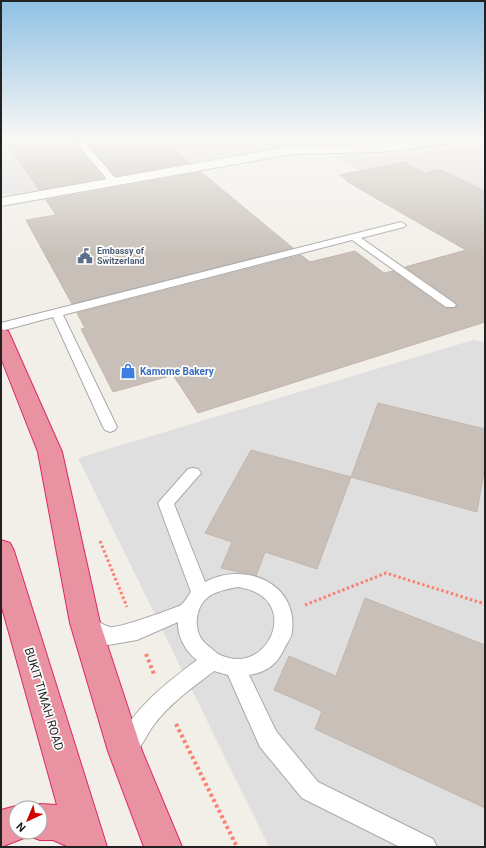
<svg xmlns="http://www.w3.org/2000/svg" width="486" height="848" viewBox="0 0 486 848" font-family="Roboto,sans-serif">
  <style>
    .residential { fill: #e0dfdf }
    .building { fill: #c7bfb8; stroke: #c4b6ab }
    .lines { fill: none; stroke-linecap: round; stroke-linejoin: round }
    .lane-casing { stroke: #a9a9a9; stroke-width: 2 }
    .street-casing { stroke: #a9a9a9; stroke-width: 2 }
    .highway-casing { stroke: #dc2a67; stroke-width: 2 }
    .path-far1 { stroke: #fa8072; stroke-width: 3; stroke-dasharray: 2.5 2.5; stroke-linecap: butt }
    .path { stroke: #fa8072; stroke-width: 4; stroke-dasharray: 3 3; stroke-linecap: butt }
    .lane { fill: #fff; fill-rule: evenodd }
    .street { fill: #fff; fill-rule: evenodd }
    .highway { fill: #e892a2; fill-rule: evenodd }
    .labels { text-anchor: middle; stroke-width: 3.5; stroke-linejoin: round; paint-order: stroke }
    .far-service-label { font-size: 9px; font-weight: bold; fill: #4e5e75; stroke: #fff; text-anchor: start }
    .shop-label { font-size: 10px; font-weight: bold; fill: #366cbe; stroke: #fff; text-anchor: start }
    .near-street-label { font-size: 12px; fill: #222; stroke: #fff }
  </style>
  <rect width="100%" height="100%" fill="#f2efe9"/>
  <path class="residential" d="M1 138H408L387 140 327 141 293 144 12 195 1 193Z
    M485 145V239L332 156 402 155Z
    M473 340 485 342V847H269L78 458Z"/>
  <path class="building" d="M4 138H115L117 141 133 138H161L190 163 115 176 87 142H80L78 143 79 148 104 178 39 190Z
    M405 162 425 173 439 169 485 191V322L198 413 173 375 113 392 81 329 85 328 77 313 301 255 310 262 355 251 384 273 393 271 445 308H455L458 305 455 302 405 267 466 250 346 181 347 180 339 175Z
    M201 172 293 248 72 304 26 220 56 215 46 200Z
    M378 403 485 429V466L477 512 351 477Z
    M251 450 351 477 317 569 265 552 256 576 221 568 232 542 205 533Z
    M365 598 485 645V808L315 729 322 711 274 690 289 656 336 676Z"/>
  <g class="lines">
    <g class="lane-casing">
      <path id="lane" d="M80 143H86L116 179 117 181 116 183H110L80 147Z
        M401 222 406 225 404 227 361 238 454 303 456 305 454 307H446L352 240 63 315 117 427 115 430 110 432 105 430 103 427 53 317 1 331V323Z
        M193 468 198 469 201 473 174 504 205 582C243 561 298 582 292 631 292 636 288 642 285 647 277 665 267 672 249 675L276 731 318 782 433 839 437 847H400L302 798 260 747 228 675 214 671C192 688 167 705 151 729 144 740 138 754 126 759L118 756 115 748C131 710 165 684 197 660 186 652 177 636 178 622L137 640 108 645 80 630 78 624 80 618 87 616C94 618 102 625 110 627 117 629 173 609 181 605 185 602 188 596 191 592L158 503 188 469ZM238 587C243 588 249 589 253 591 298 609 265 678 218 654 214 651 210 647 206 644 193 633 194 609 207 598 216 591 227 589 238 587Z"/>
    </g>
    <g class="street-casing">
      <path id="street" d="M437 138H474L468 141 383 152 292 154 1 206V198L292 146 383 144Z"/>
    </g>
    <g class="highway-casing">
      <path id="highway" d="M1 329 8 331 10 335 62 452 100 623 142 751 182 847H144L108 751 70 623 38 452 1 358Z
        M1 540 10 543 14 551 107 847H69L53 840H40L29 836 1 847V810L16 806 22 808H16V832H40V808H29L40 804 57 805 1 604Z"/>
    </g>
    <path class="path-far1" d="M100 541 127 607
      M305 605 386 573 485 604"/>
    <path class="path" d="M146 654 154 674
      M176 724 237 847"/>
    <use href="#lane" class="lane"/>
    <use href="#street" class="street"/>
    <use href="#highway" class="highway"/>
  </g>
  <linearGradient id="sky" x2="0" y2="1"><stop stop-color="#8fc0e4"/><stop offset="0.54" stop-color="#f9f8f5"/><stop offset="1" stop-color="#f9f8f5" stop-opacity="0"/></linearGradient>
  <rect width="486" height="257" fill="url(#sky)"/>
  <defs>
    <g id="civic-bare" transform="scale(1.2)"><path d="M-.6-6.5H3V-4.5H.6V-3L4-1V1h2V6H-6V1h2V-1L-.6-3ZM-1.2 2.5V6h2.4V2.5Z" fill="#5c6f8a" stroke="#fff" stroke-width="2.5" paint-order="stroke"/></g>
    <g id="shop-bare" transform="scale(1.2)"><path d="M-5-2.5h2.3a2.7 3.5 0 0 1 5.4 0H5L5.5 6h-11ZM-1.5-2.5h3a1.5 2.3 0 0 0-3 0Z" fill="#3f7fe0" stroke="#fff" stroke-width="2.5" paint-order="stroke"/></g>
  </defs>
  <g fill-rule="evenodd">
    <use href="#civic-bare" x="85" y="256"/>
    <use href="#shop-bare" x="128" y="371"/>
  </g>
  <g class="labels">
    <g class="far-service-label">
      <text x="97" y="254">Embassy of<tspan x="97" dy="10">Switzerland</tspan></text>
    </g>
    <g class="shop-label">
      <text x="140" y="375">Kamome Bakery</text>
    </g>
    <g class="near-street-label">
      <text transform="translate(44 699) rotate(73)" y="4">BUKIT TIMAH ROAD</text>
    </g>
  </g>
  <rect width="486" height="848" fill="none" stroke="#222222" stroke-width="4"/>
  <g transform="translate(28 820) rotate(224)"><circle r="19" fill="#ffffff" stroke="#a7a7a7"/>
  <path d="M0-3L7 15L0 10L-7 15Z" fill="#d40000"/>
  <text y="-6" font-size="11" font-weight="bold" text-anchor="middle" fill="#222222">N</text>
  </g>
</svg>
